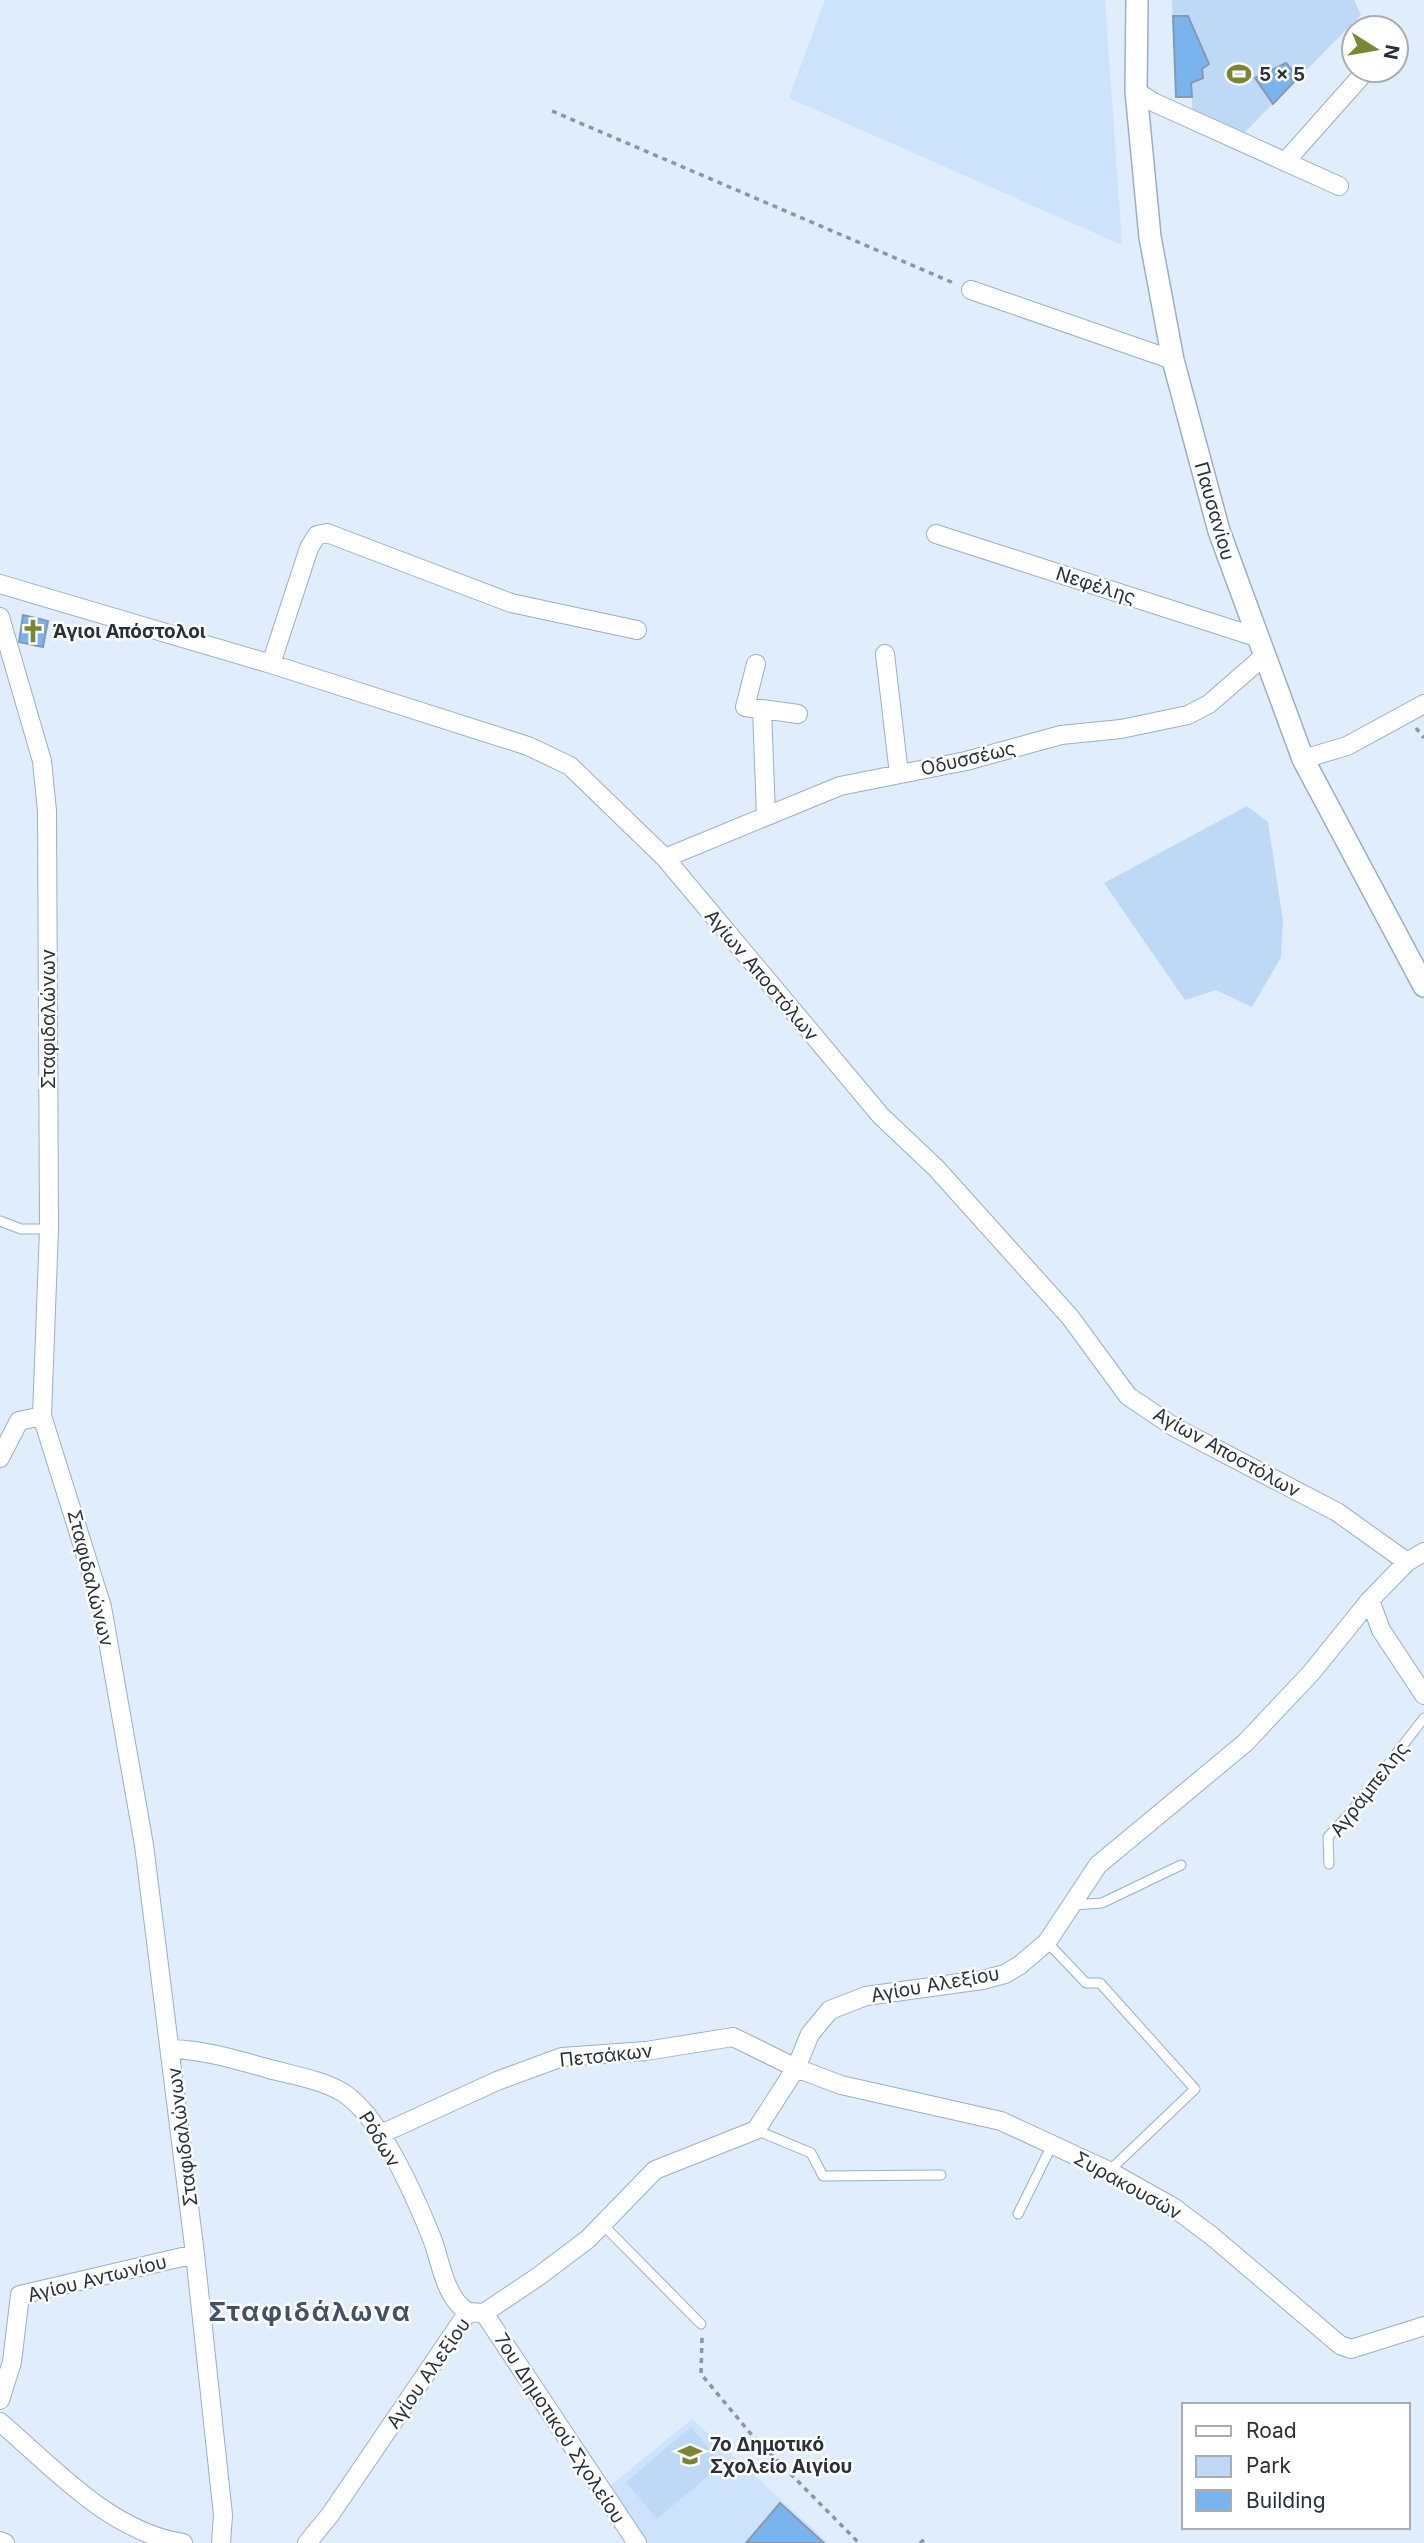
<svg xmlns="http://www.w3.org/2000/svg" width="1424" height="2543" viewBox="0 0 1424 2543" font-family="Inter,sans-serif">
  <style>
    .built { fill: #cce3fb }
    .green { fill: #bed9f6 }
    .building { fill: #7ab4ee; stroke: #859ab1; stroke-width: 2 }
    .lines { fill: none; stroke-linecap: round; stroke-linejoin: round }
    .service-casing { stroke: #9aafc6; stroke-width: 11 }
    .minor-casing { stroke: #9aafc6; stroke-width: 20 }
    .tertiary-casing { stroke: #9aafc6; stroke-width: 24 }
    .path { stroke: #8b96a2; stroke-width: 3.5; stroke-dasharray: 5 5; stroke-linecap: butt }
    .service { stroke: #fff; stroke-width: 9 }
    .minor { stroke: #fff; stroke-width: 18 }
    .tertiary { stroke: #fff; stroke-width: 21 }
    .labels { text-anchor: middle; stroke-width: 5; stroke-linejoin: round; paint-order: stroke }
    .poi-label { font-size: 19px; font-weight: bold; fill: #28313a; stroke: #fff; text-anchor: start }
    .street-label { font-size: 19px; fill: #28313a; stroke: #fff }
    .district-label { font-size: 26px; font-weight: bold; letter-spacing: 2px; fill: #3f5266; stroke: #fff }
  </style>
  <rect width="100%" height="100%" fill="#dfedfc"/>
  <path class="built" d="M825 0H1105L1122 245 789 98Z
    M692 2419 811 2527 828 2543H645L605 2490Z"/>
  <path class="green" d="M1172 0H1354L1361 15 1240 137 1192 115V97H1176Z
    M1247 806 1268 822 1283 921 1281 957 1252 1007 1216 990 1185 1000 1104 883Z
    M691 2427 722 2464 657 2519 626 2482Z"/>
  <path class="building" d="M1173 16H1188L1209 64 1202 69 1203 78 1191 83 1192 97H1176Z
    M1286 63 1295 74 1290 77 1294 82 1273 104 1255 78Z
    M23 615 48 621 43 647 19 642Z
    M780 2503 824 2543H746Z"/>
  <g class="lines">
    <g class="service-casing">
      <path id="service" d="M0 1221 21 1229H49
        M1329 1864 1328 1837 1351 1812 1424 1718
        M1073 1905 1102 1903 1181 1865
        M1047 1942 1086 1983H1100L1195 2089 1109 2171
        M756 2130 811 2153 823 2176 941 2175
        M1018 2214 1052 2145
        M602 2224 701 2324"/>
    </g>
    <g class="minor-casing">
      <path id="minor" d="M1136 91 1153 102 1339 186
        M1285 162 1364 73
        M971 290 1173 360
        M936 534 1256 637
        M0 584 271 664 528 746 570 766 665 858 881 1116 936 1168 1070 1317 1128 1396 1174 1427 1337 1512 1407 1562
        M0 617 42 761 47 811 49 1229 42 1416 102 1607 144 1845 195 2254 223 2515 221 2543
        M885 654 899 774
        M271 664 309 548 317 535 327 533 511 603 637 630
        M756 664 745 707 762 709
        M1303 759 1347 746 1424 704
        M766 816 762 709 798 714
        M665 858 840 786 966 761 1061 735 1121 729 1188 715 1209 704 1263 657
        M0 1458 19 1421 42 1416
        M1370 1600 1381 1630 1424 1695
        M171 2049C204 2050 234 2059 266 2068 290 2075 320 2079 342 2092 380 2115 414 2194 431 2236 441 2260 444 2298 468 2312
        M381 2134 497 2081 562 2057 646 2051 733 2037 796 2068 841 2085 1001 2121 1109 2171 1173 2207 1213 2237 1340 2345 1351 2349 1424 2326
        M468 2312 484 2313 539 2276 588 2239 655 2170 756 2130 796 2068 810 2034 830 2010 866 1996 982 1980 1005 1974 1020 1965 1047 1942 1098 1865 1245 1743 1311 1673 1370 1600 1407 1562 1424 1552
        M484 2313 637 2543
        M0 2400 12 2362 20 2295 195 2254
        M0 2422C54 2468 110 2532 183 2543
        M0 2541 5 2543
        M307 2543 330 2515 468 2312"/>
    </g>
    <g class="tertiary-casing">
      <path id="tertiary" d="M1137 0 1136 91 1150 237 1173 360 1219 531 1303 759 1424 986"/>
    </g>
    <path class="path" d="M552 111 956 284
      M1416 728 1424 738
      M702 2338 701 2374 751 2434 859 2543
      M920 2543 924 2540"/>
    <use href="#service" class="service"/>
    <use href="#minor" class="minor"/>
    <use href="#tertiary" class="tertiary"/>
  </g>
  <defs>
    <g id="stadium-bare" transform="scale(1.89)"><path d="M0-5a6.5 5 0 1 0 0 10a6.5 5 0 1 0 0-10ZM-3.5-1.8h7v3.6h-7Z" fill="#7c8532" stroke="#fff" stroke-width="2.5" paint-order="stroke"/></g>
    <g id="church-bare" transform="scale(1.89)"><path d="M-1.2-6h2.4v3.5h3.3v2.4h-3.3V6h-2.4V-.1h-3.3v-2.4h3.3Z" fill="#7c8532" stroke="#fff" stroke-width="2.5" paint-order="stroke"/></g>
    <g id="school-bare" transform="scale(1.89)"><path d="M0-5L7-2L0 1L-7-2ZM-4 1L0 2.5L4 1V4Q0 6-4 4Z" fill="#7c8532" stroke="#fff" stroke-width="2.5" paint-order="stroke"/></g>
  </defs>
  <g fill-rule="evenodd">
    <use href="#stadium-bare" x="1239" y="74"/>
    <use href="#church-bare" x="33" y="631"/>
    <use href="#school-bare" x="690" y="2455"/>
  </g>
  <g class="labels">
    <g class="poi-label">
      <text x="1259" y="81">5 x 5</text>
      <text x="53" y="638">Άγιοι Απόστολοι</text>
      <text x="710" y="2451">7ο Δημοτικό<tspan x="710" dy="22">Σχολείο Αιγίου</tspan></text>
    </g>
    <g class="street-label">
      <text transform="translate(1215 511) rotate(74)" y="7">Παυσανίου</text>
      <text transform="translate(1096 585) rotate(18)" y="7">Νεφέλης</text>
      <text transform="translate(968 758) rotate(-13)" y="7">Οδυσσέως</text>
      <text transform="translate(762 975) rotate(50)" y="7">Αγίων Αποστόλων</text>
      <text transform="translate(48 1019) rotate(-90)" y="7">Σταφιδαλώνων</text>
      <text transform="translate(1227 1452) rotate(29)" y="7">Αγίων Αποστόλων</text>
      <text transform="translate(91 1578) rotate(76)" y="7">Σταφιδαλώνων</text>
      <text transform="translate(1369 1789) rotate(-52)" y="7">Αγράμπελης</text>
      <text transform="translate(935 1984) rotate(-10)" y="7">Αγίου Αλεξίου</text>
      <text transform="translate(606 2055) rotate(-6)" y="7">Πετσάκων</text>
      <text transform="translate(182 2137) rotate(-97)" y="7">Σταφιδαλώνων</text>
      <text transform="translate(380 2139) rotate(59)" y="7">Ρόδων</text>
      <text transform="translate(1128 2185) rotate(29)" y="7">Συρακουσών</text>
      <text transform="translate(97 2278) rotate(-14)" y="7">Αγίου Αντωνίου</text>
      <text transform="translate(428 2373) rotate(-55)" y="7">Αγίου Αλεξίου</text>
      <text transform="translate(560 2428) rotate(57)" y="7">7ου Δημοτικού Σχολείου</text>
    </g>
    <g class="district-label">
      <text x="310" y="2321">Σταφιδάλωνα</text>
    </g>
  </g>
  <rect x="1182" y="2403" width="228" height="126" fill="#ffffff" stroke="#a9adb0" stroke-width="2"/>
  <rect x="1196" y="2426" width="35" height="10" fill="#ffffff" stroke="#a9adb0" stroke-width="2"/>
  <text x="1246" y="2438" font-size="21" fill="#28313a">Road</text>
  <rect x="1196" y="2456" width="35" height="21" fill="#bed9f6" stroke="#a9adb0" stroke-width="2"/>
  <text x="1246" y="2473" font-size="21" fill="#28313a">Park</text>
  <rect x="1196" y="2490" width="35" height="21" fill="#7ab4ee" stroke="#a9adb0" stroke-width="2"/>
  <text x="1246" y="2508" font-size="21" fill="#28313a">Building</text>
  <g transform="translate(1375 49) rotate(101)"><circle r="33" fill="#ffffff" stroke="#a9adb0" stroke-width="2"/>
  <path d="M0-5L12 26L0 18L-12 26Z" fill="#7c8532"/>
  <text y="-10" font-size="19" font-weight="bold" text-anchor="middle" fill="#28313a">N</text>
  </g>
</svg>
